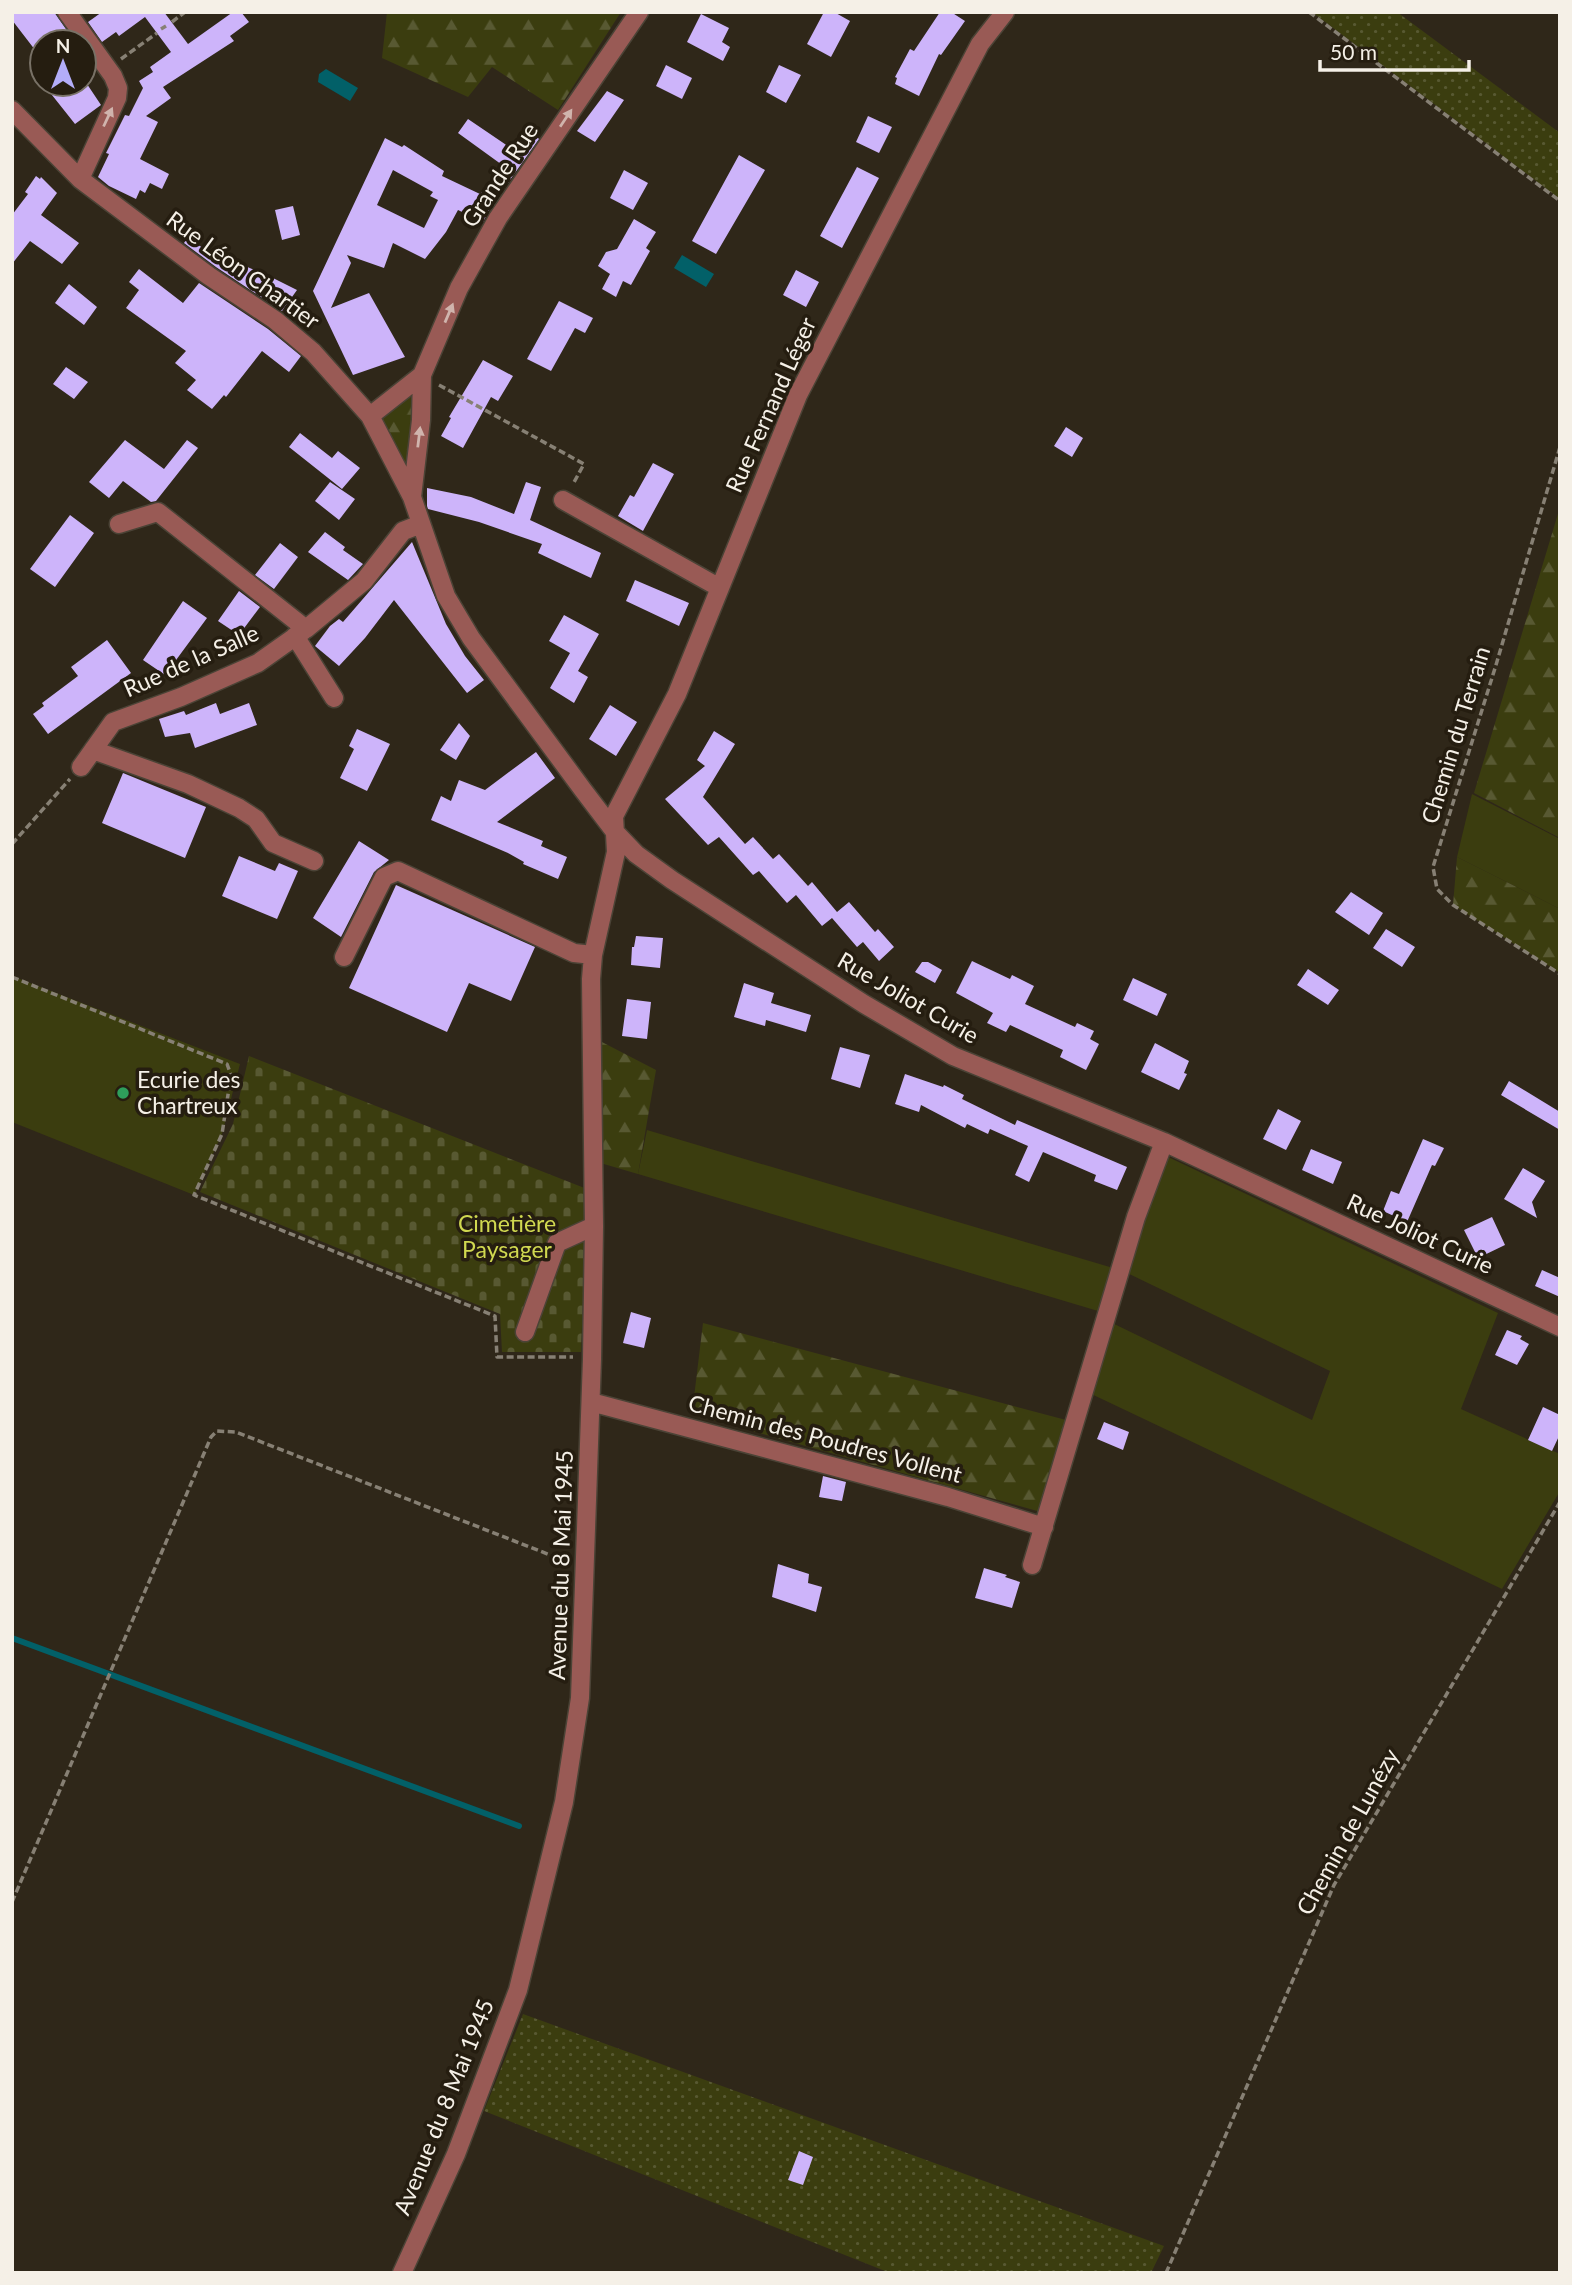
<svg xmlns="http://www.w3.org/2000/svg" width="1572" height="2285" viewBox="0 0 1572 2285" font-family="Lato,sans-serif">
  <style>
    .grass { fill: #3b3d0f }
    .forest { fill: url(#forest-firs) }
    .cemetery { fill: url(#cemetery-stones) }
    .garden { fill: url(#garden-dots) }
    .water { fill: #026068 }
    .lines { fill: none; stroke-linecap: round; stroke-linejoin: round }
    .stream { stroke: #026068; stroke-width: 6 }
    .building { fill: #cdb4fa; fill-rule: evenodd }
    .minor-casing { stroke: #4b4336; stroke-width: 21 }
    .path { stroke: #878074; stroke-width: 3.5; stroke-dasharray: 7 3.5; stroke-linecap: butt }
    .minor { stroke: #995a55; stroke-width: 18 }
    .oneway { fill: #d0b4ad }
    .leisure-dot { fill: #2e9e5b; stroke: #251d10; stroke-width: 2.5 }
    .labels { text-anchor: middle; stroke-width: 7; stroke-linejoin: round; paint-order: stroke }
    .street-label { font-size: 23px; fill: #f5f0e7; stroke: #251d10 }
    .poi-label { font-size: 23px; fill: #f5f0e7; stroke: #251d10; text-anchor: start }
    .park-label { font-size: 23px; fill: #d0d850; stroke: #251d10 }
  </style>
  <defs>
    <pattern id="forest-firs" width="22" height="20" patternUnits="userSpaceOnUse" patternTransform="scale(1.75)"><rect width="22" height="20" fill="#3b3d0f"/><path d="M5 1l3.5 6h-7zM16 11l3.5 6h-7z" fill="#585932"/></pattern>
    <pattern id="cemetery-stones" width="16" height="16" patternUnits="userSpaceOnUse" patternTransform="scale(1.75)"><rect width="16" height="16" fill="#3b3d0f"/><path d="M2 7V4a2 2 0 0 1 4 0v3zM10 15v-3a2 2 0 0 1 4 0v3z" fill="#585932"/></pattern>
    <pattern id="garden-dots" width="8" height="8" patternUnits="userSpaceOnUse" patternTransform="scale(1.75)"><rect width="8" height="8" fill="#3b3d0f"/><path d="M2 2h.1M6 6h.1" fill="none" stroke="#585932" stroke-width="1.8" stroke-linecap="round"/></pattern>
  </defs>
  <rect width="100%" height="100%" fill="#2f2719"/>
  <path class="grass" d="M1472 794 1560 839V909L1457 857Z
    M12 976 240 1064 222 1134 194 1195 12 1122Z
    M647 1130 1120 1270 1166 1156 1498 1313 1461 1409 1560 1454V1491L1502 1589 1085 1391 1106 1320 1312 1420 1330 1371 1121 1270 1098 1311 638 1174Z"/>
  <path class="forest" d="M387 12H621L558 110 492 67 468 97 382 58Z
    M417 384 416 453 402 467 377 417Z
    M1560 507V838L1474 793Z
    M1457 857 1560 909V973L1453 905Z
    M598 1040 656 1070 638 1174 597 1162Z
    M703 1323 1066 1420 1048 1514 692 1414Z"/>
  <path class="cemetery" d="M249 1056 587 1189 581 1352H502L500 1314 200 1192 233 1124Z"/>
  <path class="garden" d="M1312 12H1397L1560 133V199Z
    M523 2014 1164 2246 1151 2273H890L484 2111Z"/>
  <path class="water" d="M326 69 358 88 350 101 318 82 319 74Z
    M682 255 714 274 706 287 674 268Z"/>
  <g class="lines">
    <path class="stream" d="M12 1638 519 1826"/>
  </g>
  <path class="building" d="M12 12H54L75 42H42V59L12 20Z
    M102 12H164L188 44 233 12H241L249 22 230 36 234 41 163 87 171 98 146 116 158 122 140 159 169 174 162 189 150 183 145 193 140 190 136 199 109 186 98 177 109 154 106 153 125 115 129 116 143 88 139 81 153 72 150 67 171 52 145 17 119 36 116 32 102 42 88 22Z
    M824 12H834L850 21 831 57 807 44Z
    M940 12H951L965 21 941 55 939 54 919 96 895 84 897 78 895 77 910 49 914 51Z
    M701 14 729 28 722 42 730 47 723 61 687 42Z
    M666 65 692 78 682 99 656 86Z
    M779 65 801 75 786 103 766 92Z
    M57 84H87L101 105 75 124 48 90Z
    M607 91 624 100 595 142 577 131Z
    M868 116 892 127 879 153 856 142Z
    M468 119 515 151 521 145 524 147 535 135 539 139 505 187 502 185 483 222 458 210 446 232 425 259 393 243 384 268 347 255 351 263 331 308 369 293 405 357 353 375 313 291 385 138 402 147 404 145 444 171 442 176 480 194 505 167 458 133ZM393 170 433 192 430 196 438 200 424 228 377 205Z
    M739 155 765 170 716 254 692 241Z
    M857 167 879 178 842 248 820 236Z
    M624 170 648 183 633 210 610 198Z
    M36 176 40 179 41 177 57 193 41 215 79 243 62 264 30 241 12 264V215L28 194 25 192Z
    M293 206 300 235 282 240 275 210Z
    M634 219 656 232 646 248 650 251 631 285 623 281 616 297 602 289 610 274 598 266 606 252 617 249Z
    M186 240 275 279 297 290 282 311 216 267 184 243Z
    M139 269 183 303 199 283 268 329 301 356 289 372 262 351 226 397 224 395 212 409 187 390 196 380 175 363 186 351 126 308 139 290 129 282Z
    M796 270 819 282 806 307 783 295Z
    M69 284 97 307 84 325 55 303Z
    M559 301 593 318 585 333 575 328 551 371 527 359Z
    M483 360 513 376 498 401 491 397 463 448 441 436 451 418 449 417Z
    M66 367 88 382 74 399 53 384Z
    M1066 427 1083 438 1072 457 1054 446Z
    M300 433 332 458 338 451 360 468 342 489 289 447Z
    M125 440 164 469 187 440 198 448 156 501 151 502 123 481 109 498 89 482Z
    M653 463 674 474 643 531 618 516 630 495 634 497Z
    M330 482 355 499 339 520 315 501Z
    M526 482 541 487 530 520 601 553 591 578 538 553 542 544 479 522 428 509 427 506V488L471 497 514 514Z
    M70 515 94 533 55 587 30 569Z
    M325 532 345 547 343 550 363 564 348 580 308 552Z
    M412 542 446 624 465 656 484 680 467 693 394 600 365 638 339 666 315 646 330 626 339 619 343 622Z
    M280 543 298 557 274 589 255 575Z
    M635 580 689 603 679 626 626 601Z
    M239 591 260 607 239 635 218 621Z
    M183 601 207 618 165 675 143 660Z
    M564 615 599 634 578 671 588 677 574 703 550 688 570 653 549 641Z
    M107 640 131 673 48 734 33 714 44 706 42 703 78 676 71 667Z
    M216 703 220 714 249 703 257 725 195 748 190 733 165 737 159 719 184 711 186 715Z
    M610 705 637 722 616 756 589 739Z
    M459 723 470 736 456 760 440 750Z
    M357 729 390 744 367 791 340 778 354 749 349 746Z
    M714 731 735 744 703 797 745 844 753 837 773 859 779 854 808 886 812 882 837 912 849 902 875 932 878 929 894 947 879 961 863 942 857 947 832 918 822 926 796 895 787 903 759 871 753 875 719 837 708 845 665 799 705 766 697 760Z
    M536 752 555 778 497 822 543 841 541 846 567 857 558 879 523 864 524 862 508 853 431 820 441 796 451 801 459 780 485 790Z
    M123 773 206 807 185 858 102 823Z
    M359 841 389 860 374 872 341 937 313 918Z
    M239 856 275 871 279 863 298 871 277 919 222 896Z
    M396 885 535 947 511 1001 469 983 447 1032 349 988Z
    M1351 892 1383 913 1369 935 1335 912Z
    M1386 929 1415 947 1402 967 1373 948Z
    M636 936 663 938 660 968 631 965 632 947H634Z
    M972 961 1010 979 1012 975 1034 986 1025 1004 1075 1027 1077 1023 1094 1031 1090 1039 1099 1044 1086 1070 1060 1057 1063 1050 1010 1025 1006 1032 987 1023 993 1013 956 993Z
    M922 962H928L942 970 935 983 915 972Z
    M1308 969 1339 990 1328 1005 1297 985Z
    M1133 978 1167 994 1157 1016 1123 1000Z
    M744 983 774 993 771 1003 811 1015 806 1032 766 1020 765 1026 734 1017Z
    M627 999 651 1002 647 1039 622 1036Z
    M1155 1043 1189 1061 1184 1073 1187 1074 1179 1090 1141 1072Z
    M840 1047 870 1055 860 1088 831 1079Z
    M905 1074 943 1087 944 1085 964 1095 962 1099 1015 1125 1017 1120 1127 1167 1117 1190 1094 1181 1096 1175 1043 1152 1029 1182 1015 1175 1028 1146 990 1129 988 1134 967 1124 965 1128 921 1105 919 1112 895 1104Z
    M1509 1081 1560 1112V1130L1501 1095Z
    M1278 1109 1301 1121 1286 1150 1263 1139Z
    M1423 1139 1444 1148 1435 1166 1432 1165 1407 1222 1383 1211 1391 1191 1399 1194Z
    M1311 1149 1342 1162 1333 1184 1302 1170Z
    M1523 1168 1545 1181 1532 1202 1537 1218 1504 1199Z
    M1492 1217 1505 1245 1478 1258 1464 1230Z
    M1542 1270 1560 1278V1297L1535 1286Z
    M631 1312 651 1318 644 1348 623 1343Z
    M1507 1330 1522 1336 1520 1339 1529 1344 1517 1365 1495 1355Z
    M1543 1407 1560 1415V1434L1552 1451 1528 1440Z
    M1104 1422 1129 1432 1123 1450 1097 1439Z
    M823 1476 846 1482 842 1501 819 1497Z
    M778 1564 809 1574 808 1583 822 1587 816 1612 772 1597Z
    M984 1568 1007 1575 1005 1577 1020 1582 1012 1608 975 1598Z
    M799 2151 813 2157 803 2185 788 2180Z"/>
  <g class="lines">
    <g class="minor-casing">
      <path id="minor" d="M67 12 113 76 118 88 117 98 80 179
        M12 110 80 179 209 276 275 320 313 352 370 416 412 497 446 596 471 638 583 790 615 832 636 854 672 880 864 1004 953 1056 1164 1142 1560 1327
        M370 416 422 375
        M412 497 421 420 422 375 459 288 498 218 639 12
        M563 500 720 588
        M119 524 158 512 306 629
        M295 636 334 698
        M93 750 188 784 239 808 256 819 273 843 314 861
        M81 767 113 722 181 697 258 663 306 629 364 581 403 531 421 524
        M344 957 384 877 398 871 574 953 593 955
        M525 1332 557 1243 594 1226
        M591 1402 948 1497 1044 1527
        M1032 1565 1136 1217 1164 1142
        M402 2273 456 2154 518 1990 564 1802 580 1698 592 1359 594 1226 591 979 593 955 616 852 614 816 677 694 798 395 980 44 1005 12"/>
    </g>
    <path class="path" d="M1309 12 1560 201
      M172 22 185 12
      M161 29 166 26
      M121 59 157 33
      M439 385 584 464 573 484
      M1560 447 1496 665 1433 867 1437 889 1453 905 1560 974
      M12 844 70 779
      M12 977 227 1064 231 1075 222 1134 194 1195 495 1316 497 1357H573
      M12 1902 211 1437 217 1431 236 1432 568 1562
      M1166 2273 1334 1885 1560 1502"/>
    <use href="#minor" class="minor"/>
  </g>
  <defs><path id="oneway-solid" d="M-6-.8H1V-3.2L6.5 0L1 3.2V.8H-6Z" transform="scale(1.75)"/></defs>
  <g class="oneway">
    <use href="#oneway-solid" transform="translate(108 117) rotate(-65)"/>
    <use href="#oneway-solid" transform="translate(566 118) rotate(-56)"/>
    <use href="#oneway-solid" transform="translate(449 313) rotate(-67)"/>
    <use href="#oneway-solid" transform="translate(419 437) rotate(-83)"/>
  </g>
  <circle class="leisure-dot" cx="123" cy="1093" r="7"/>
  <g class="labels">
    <g class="street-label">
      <text transform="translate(500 175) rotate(-57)" y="8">Grande Rue</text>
      <text transform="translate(243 270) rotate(36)" y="8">Rue Léon Chartier</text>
      <text transform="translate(771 405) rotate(-66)" y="8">Rue Fernand Léger</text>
      <text transform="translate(191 661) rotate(-24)" y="8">Rue de la Salle</text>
      <text transform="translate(1456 735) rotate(-73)" y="8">Chemin du Terrain</text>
      <text transform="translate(908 998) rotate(30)" y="8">Rue Joliot Curie</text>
      <text transform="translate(1420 1234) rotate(25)" y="8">Rue Joliot Curie</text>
      <text transform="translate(825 1439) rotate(15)" y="8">Chemin des Poudres Vollent</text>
      <text transform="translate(561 1565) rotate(-88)" y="8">Avenue du 8 Mai 1945</text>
      <text transform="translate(1348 1832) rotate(-61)" y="8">Chemin de Lunézy</text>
      <text transform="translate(444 2107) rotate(-68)" y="8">Avenue du 8 Mai 1945</text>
    </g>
    <g class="poi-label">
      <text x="137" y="1088">Ecurie des<tspan x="137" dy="26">Chartreux</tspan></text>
    </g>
    <g class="park-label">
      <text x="507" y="1232">Cimetière<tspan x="507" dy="26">Paysager</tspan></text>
    </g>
  </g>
  <rect width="1572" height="2285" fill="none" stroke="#f5f0e7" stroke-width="28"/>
  <g transform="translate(63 63)"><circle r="33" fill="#251d10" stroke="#787166" stroke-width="2"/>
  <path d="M0-5L12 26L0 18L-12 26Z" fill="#b3adf9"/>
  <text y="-10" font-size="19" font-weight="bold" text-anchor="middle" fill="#f5f0e7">N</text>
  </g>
  <path d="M1320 60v10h149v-10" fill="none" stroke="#f5f0e7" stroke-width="3.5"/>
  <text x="1330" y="60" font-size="21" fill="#f5f0e7" stroke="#251d10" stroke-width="5" paint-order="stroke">50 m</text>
</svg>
